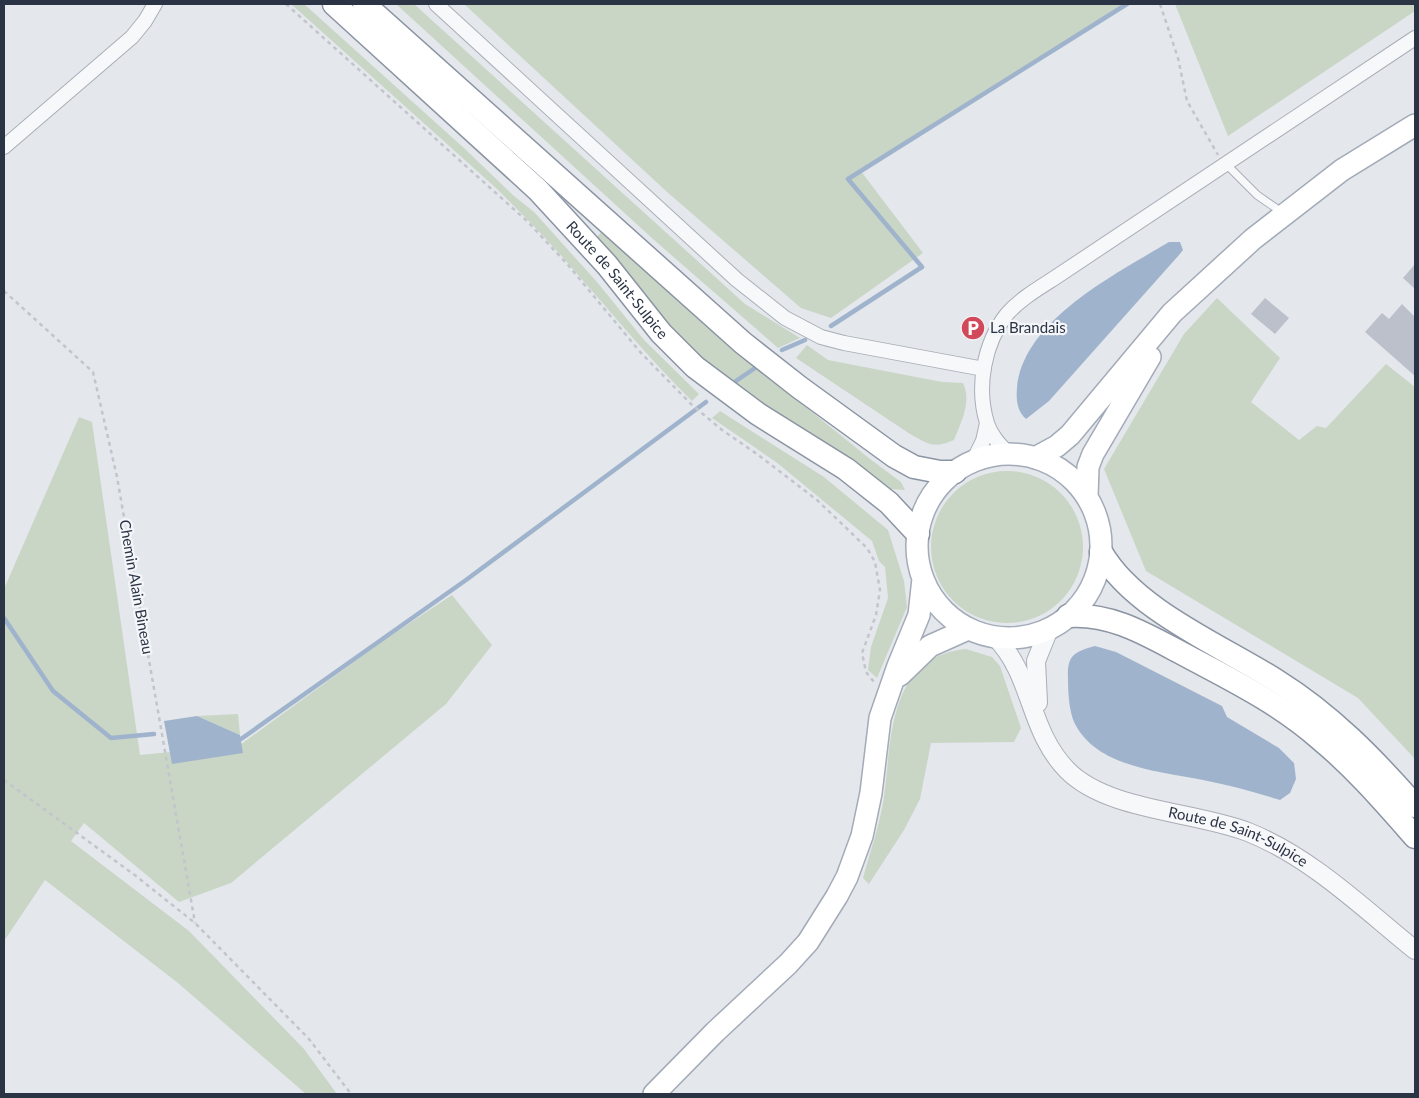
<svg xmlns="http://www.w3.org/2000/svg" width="1419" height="1098" viewBox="0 0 1419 1098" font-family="Lato,sans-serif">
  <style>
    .green { fill: #c9d6c5 }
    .water { fill: #9fb4cc }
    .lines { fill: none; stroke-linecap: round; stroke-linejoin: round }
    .stream { stroke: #9fb4cc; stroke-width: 4.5 }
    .building { fill: #bbc0ca }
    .service-casing { stroke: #a9aeb7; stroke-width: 9 }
    .minor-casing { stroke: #a9aeb7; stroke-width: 16 }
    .tertiary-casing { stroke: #a9aeb7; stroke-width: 20 }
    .primary-casing { stroke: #a3abb8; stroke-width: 24 }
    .trunk-casing { stroke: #8b94a3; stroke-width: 25 }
    .path { stroke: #c2c5cb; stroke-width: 2.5; stroke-dasharray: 4 4; stroke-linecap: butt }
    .service { stroke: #f7f8fa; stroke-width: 7 }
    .minor { stroke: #f7f8fa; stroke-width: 14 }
    .tertiary { stroke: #f7f8fa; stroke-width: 18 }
    .primary { stroke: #fff; stroke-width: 21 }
    .trunk { stroke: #fff; stroke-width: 22 }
    .labels { text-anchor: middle; stroke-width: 4.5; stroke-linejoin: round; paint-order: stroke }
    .street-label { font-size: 15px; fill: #2b3445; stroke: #f4f6f9 }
    .poi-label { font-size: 15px; fill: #2b3445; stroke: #f4f6f9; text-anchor: start }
  </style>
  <rect width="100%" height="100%" fill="#e4e7ec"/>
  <path class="green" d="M291 4H304L465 149 514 196 534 212 597 282 644 340 699 394 692 401C649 359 612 313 572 268 548 240 522 214 496 188Z
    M396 4H414L745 304 800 338 778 348 653 239Z
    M464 4H1125L860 170 923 253 831 318 801 308 666 191Z
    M1175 4H1415V11L1228 136Z
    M603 230 776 383 870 459 901 482 905 490 890 489C830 449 766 412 711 365 667 328 633 281 597 237Z
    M1217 298 1280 358 1251 402 1299 440 1317 426 1326 428 1386 364 1415 387V759L1358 698 1146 571 1104 469 1184 334Z
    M807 345 828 360 942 382 963 383C972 402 961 422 954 440 934 449 928 444 910 434L796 358Z
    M720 411 824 477 888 530 904 581 907 607 877 678 868 670 871 647 888 598 885 567 879 561 872 541 776 462 712 418Z
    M79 417 92 422 140 755 240 745 384 640 452 595 492 645 446 704 231 883 179 902 84 823 71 841 189 931 304 1049 337 1094H306L178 983 45 880 4 941V589Z
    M931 547a76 76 0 1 1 152 0a76 76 0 1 1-152 0Z
    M966 649 992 657 1000 666 1021 728 1014 742 931 743 920 799 904 830 869 884 863 878C870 852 880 824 884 797 892 738 888 657 966 649Z
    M238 714 240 735 197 716Z"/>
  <path class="water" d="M1169 242H1180L1183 250 1179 255 1049 401 1026 419C1017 411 1016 400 1017 388 1023 320 1116 274 1169 242Z
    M1095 646 1116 652 1222 706 1227 717 1279 748 1294 763 1296 779 1290 793 1280 800C1254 792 1229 785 1203 780 1160 771 1098 768 1075 724 1069 712 1068 692 1068 679 1067 656 1073 652 1095 646Z
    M197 716 240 735 243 753 172 764 164 721Z"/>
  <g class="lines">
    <path class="stream" d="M831 326 922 267 848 179 1127 4
      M782 350 805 340
      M736 381 755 368
      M4 618 53 691 111 738 154 734
      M236 739H241L466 580 706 402"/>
  </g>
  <path class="building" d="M1415 264V289L1403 278Z
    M1265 298 1289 318 1275 334 1251 314Z
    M1402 304 1415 317V376L1365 332 1382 313 1389 319Z"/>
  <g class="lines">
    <g class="service-casing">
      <path id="service" d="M1227 165 1257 195 1283 213"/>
    </g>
    <g class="minor-casing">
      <path id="minor" d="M436 4 737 280 785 318 821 337 844 343 984 369
        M4 147 132 37 145 21 155 4
        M1009 454C1000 445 991 436 987 423 976 387 984 343 1007 314 1020 299 1039 288 1056 277L1415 38
        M973 461 983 441 987 423"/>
    </g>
    <g class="tertiary-casing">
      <g id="tertiary">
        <path id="s1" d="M995 637C1033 675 1028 730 1067 770 1107 811 1194 811 1248 832 1311 857 1363 908 1415 950"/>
        <path d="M1038 703 1036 661 1049 629"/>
      </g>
    </g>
    <g class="primary-casing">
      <path id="primary" d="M917 546a92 92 0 1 1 184 0a92 92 0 1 1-184 0Z
        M1035 458 1057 446 1070 435 1172 313 1253 239 1342 170 1415 125
        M1087 497 1088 467 1093 454 1150 357
        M900 675 930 646 968 629
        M654 1094 715 1032 788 964 808 942 837 896 847 877 862 836 871 793 880 718 898 666 919 615 923 579"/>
    </g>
    <g class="trunk-casing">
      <g id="trunk">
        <path id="s2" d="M334 4 538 190 607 265 661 333 695 367 758 414 846 469 889 503 918 534"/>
        <path d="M364 4 743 343 799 387 894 456 914 467 940 472H955"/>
        <path d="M1101 552C1134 610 1222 646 1277 681 1330 714 1374 759 1415 806"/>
        <path d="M1068 616C1112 613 1147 635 1185 655 1232 680 1279 703 1320 739 1355 768 1385 803 1415 837"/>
      </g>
    </g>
    <path class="path" d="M286 4 528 222 568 265 641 353 691 404 722 430 757 454 817 500 867 548 875 562 880 590 876 615 862 653 866 672 874 682
      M1160 4 1178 58 1187 101 1218 155
      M4 291 93 372 117 477 195 923
      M4 780 136 876 195 923 309 1039 351 1094"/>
    <use href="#service" class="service"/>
    <use href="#minor" class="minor"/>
    <use href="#tertiary" class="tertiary"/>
    <use href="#primary" class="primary"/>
    <use href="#trunk" class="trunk"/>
  </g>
  <defs>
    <g id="parking-disc" transform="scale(1.25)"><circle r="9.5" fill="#d1495b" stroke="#f4f6f9"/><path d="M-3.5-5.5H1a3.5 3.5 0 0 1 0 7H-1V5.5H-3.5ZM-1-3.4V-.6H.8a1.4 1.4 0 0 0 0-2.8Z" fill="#fff"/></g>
  </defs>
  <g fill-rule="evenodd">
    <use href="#parking-disc" x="973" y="328"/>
  </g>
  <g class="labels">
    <g class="street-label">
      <text dy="5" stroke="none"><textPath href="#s2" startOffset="396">Route de Saint-Sulpice</textPath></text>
      <text transform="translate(136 587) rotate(80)" y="5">Chemin Alain Bineau</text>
      <text dy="5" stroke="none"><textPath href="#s1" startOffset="338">Route de Saint-Sulpice</textPath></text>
    </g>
    <g class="poi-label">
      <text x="990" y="333">La Brandais</text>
    </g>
  </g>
  <rect width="1419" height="1098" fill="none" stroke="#2b3445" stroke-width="10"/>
</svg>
